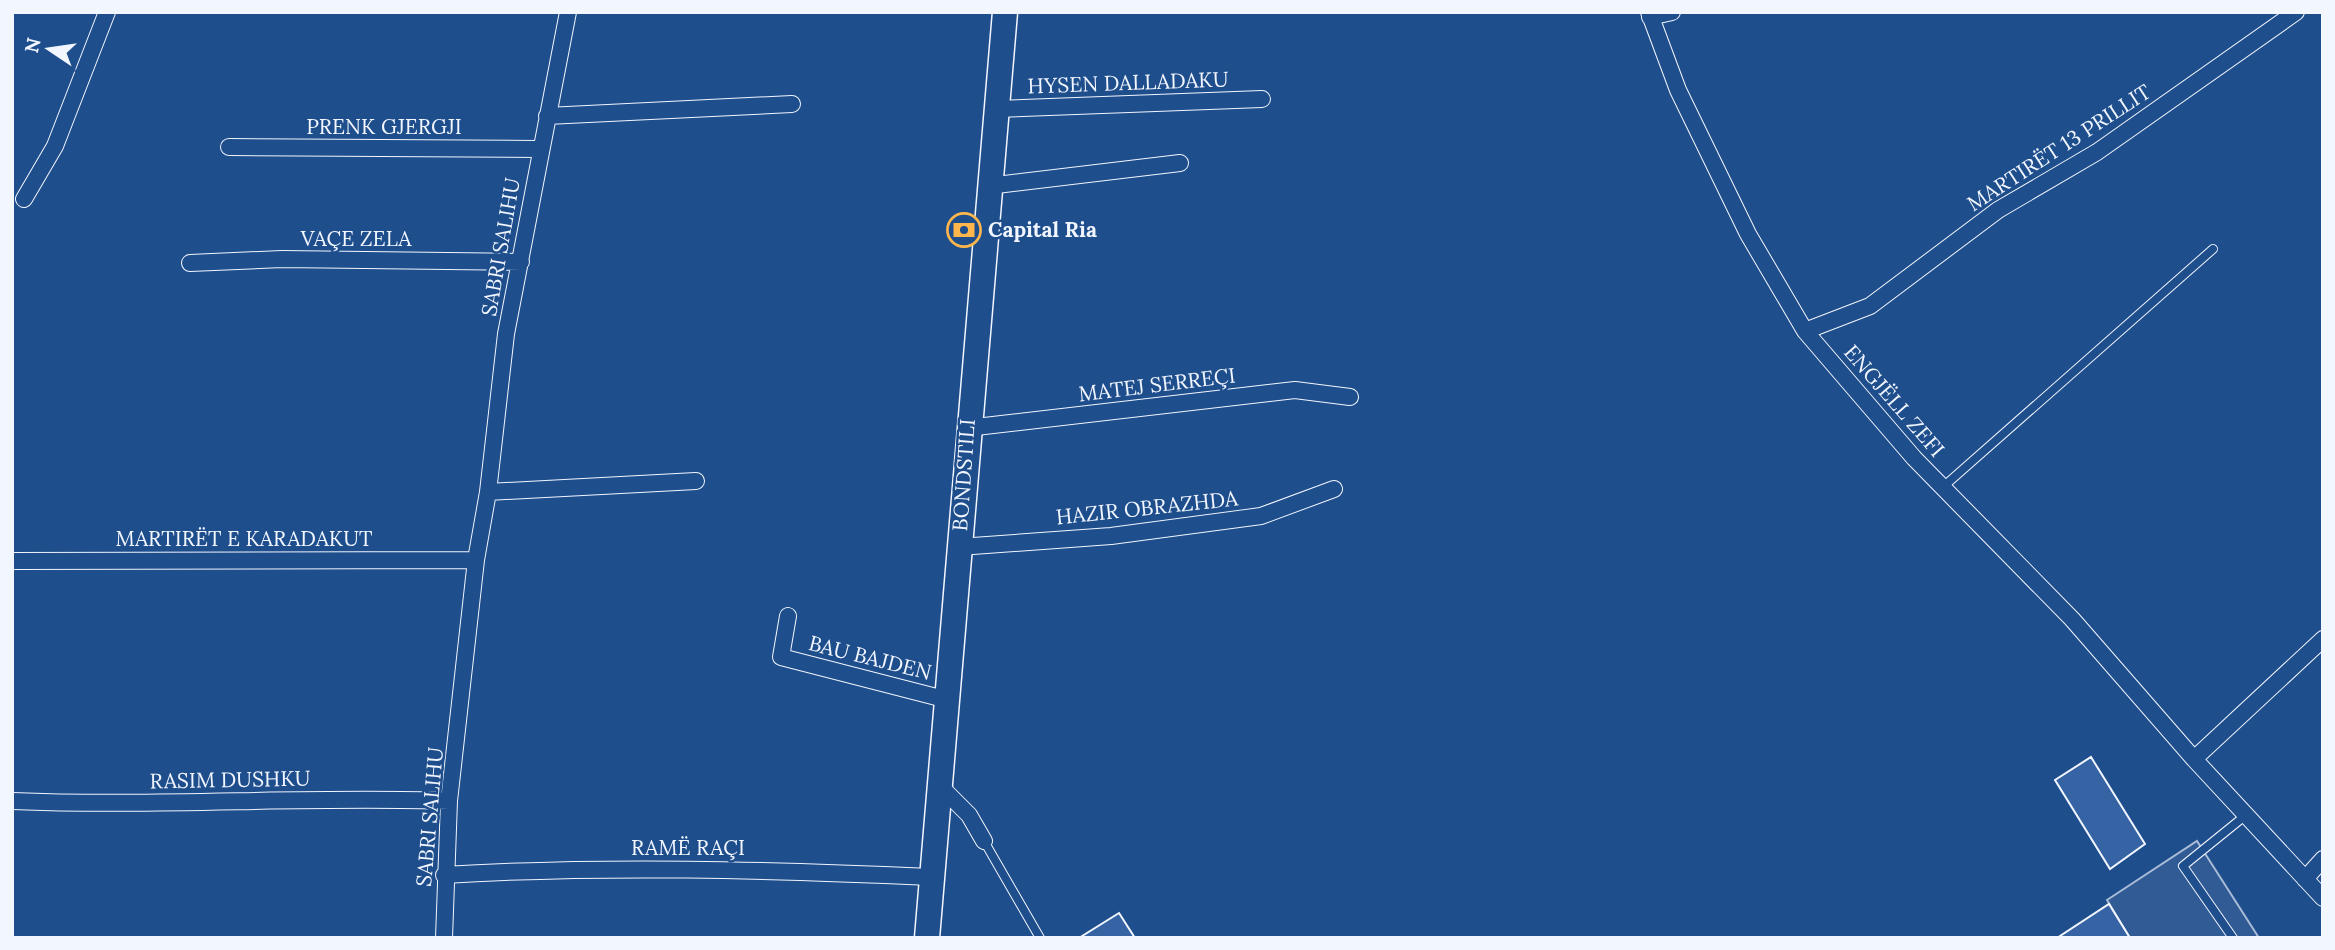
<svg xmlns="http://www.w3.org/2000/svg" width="2335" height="950" viewBox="0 0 2335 950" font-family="Lora,serif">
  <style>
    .parking { fill: #305b95; stroke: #a8bbd7; stroke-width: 2 }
    .building { fill: #3563a3; stroke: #f2f6ff; stroke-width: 2 }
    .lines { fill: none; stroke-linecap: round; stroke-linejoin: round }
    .service-casing { stroke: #f2f6ff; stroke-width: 10 }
    .minor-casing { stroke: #f2f6ff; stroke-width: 18 }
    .primary-casing { stroke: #f2f6ff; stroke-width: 27 }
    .service { stroke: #1f4e8c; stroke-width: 8 }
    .minor { stroke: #1f4e8c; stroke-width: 16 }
    .primary { stroke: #1f4e8c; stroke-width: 24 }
    .labels { text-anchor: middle; stroke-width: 5; stroke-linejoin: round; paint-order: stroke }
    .street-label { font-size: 21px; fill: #f2f6ff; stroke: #1f4e8c }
    .poi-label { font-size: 21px; font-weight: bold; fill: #f2f6ff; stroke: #1f4e8c; text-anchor: start }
  </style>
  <rect width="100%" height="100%" fill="#1f4e8c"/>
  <path class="parking" d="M2197 841 2259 938H2130L2107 900Z"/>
  <path class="building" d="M2091 757 2145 844 2110 869 2055 780Z
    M2109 904 2130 938H2057Z
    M1119 913 1135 938H1079Z"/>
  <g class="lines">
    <g class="service-casing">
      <path id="service" d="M1943 487 2213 249
        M984 841 1040 938
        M2233 938 2183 866 2246 815"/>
    </g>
    <g class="minor-casing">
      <path id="minor" d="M1649 12 1678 90 1748 234 1805 331 1914 458 2072 619 2194 759 2323 898
        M1650 17 1672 12
        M996 109 1262 99
        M547 116 792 104
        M229 147 540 149
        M988 186 1180 163
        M24 199 55 146 107 12
        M190 263 282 259 521 262
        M1805 331 1870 306 1998 210 2097 152 2296 12
        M967 428 1295 390 1350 397
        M488 492 696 481
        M959 547 1111 536 1261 516 1334 489
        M12 561 476 560
        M788 616 781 657 948 700
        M2194 759 2323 639
        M939 785 969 815 984 841
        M12 801C158 807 304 796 449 801
        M444 875C607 865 768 870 931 877
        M2305 879 2323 859
        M444 938 449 801 476 560 488 492 506 334 568 12"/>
    </g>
    <g class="primary-casing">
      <path id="primary" d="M927 938 1005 12"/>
    </g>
    <use href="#service" class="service"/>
    <use href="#minor" class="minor"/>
    <use href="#primary" class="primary"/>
  </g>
  <defs>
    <g id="bank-ring" transform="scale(1.75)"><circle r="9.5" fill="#1f4e8c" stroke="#ffb74d" stroke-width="1.5"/><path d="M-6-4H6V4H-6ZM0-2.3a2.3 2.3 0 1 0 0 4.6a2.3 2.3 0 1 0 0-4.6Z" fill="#ffb74d"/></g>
  </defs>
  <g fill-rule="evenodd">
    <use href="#bank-ring" x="964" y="230"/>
  </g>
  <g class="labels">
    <g class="street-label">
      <text transform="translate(1128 83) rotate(-2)" y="7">HYSEN DALLADAKU</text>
      <text x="384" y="134">PRENK GJERGJI</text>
      <text transform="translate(2059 148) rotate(-33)" y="7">MARTIRËT 13 PRILLIT</text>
      <text x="356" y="246">VAÇE ZELA</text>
      <text transform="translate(501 247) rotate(-80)" y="7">SABRI SALIHU</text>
      <text transform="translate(1157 385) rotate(-7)" y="7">MATEJ SERREÇI</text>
      <text transform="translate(1894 401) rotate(49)" y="7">ENGJËLL ZEFI</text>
      <text transform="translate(964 475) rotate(-86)" y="7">BONDSTILI</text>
      <text transform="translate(1147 508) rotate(-6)" y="7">HAZIR OBRAZHDA</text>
      <text x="244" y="546">MARTIRËT E KARADAKUT</text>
      <text transform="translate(870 658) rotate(14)" y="7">BAU BAJDEN</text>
      <text transform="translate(230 780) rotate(-1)" y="7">RASIM DUSHKU</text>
      <text transform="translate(430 817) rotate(-85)" y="7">SABRI SALIHU</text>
      <text x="688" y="855">RAMË RAÇI</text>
    </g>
    <g class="poi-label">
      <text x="988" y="237">Capital Ria</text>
    </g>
  </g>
  <rect width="2335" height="950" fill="none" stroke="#f2f6ff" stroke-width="28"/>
  <g transform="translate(49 49) rotate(283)" stroke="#1f4e8c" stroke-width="5" paint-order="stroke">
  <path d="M0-5L12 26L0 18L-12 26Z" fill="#f2f6ff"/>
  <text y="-10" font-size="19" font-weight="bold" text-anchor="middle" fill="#f2f6ff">N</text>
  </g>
</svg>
